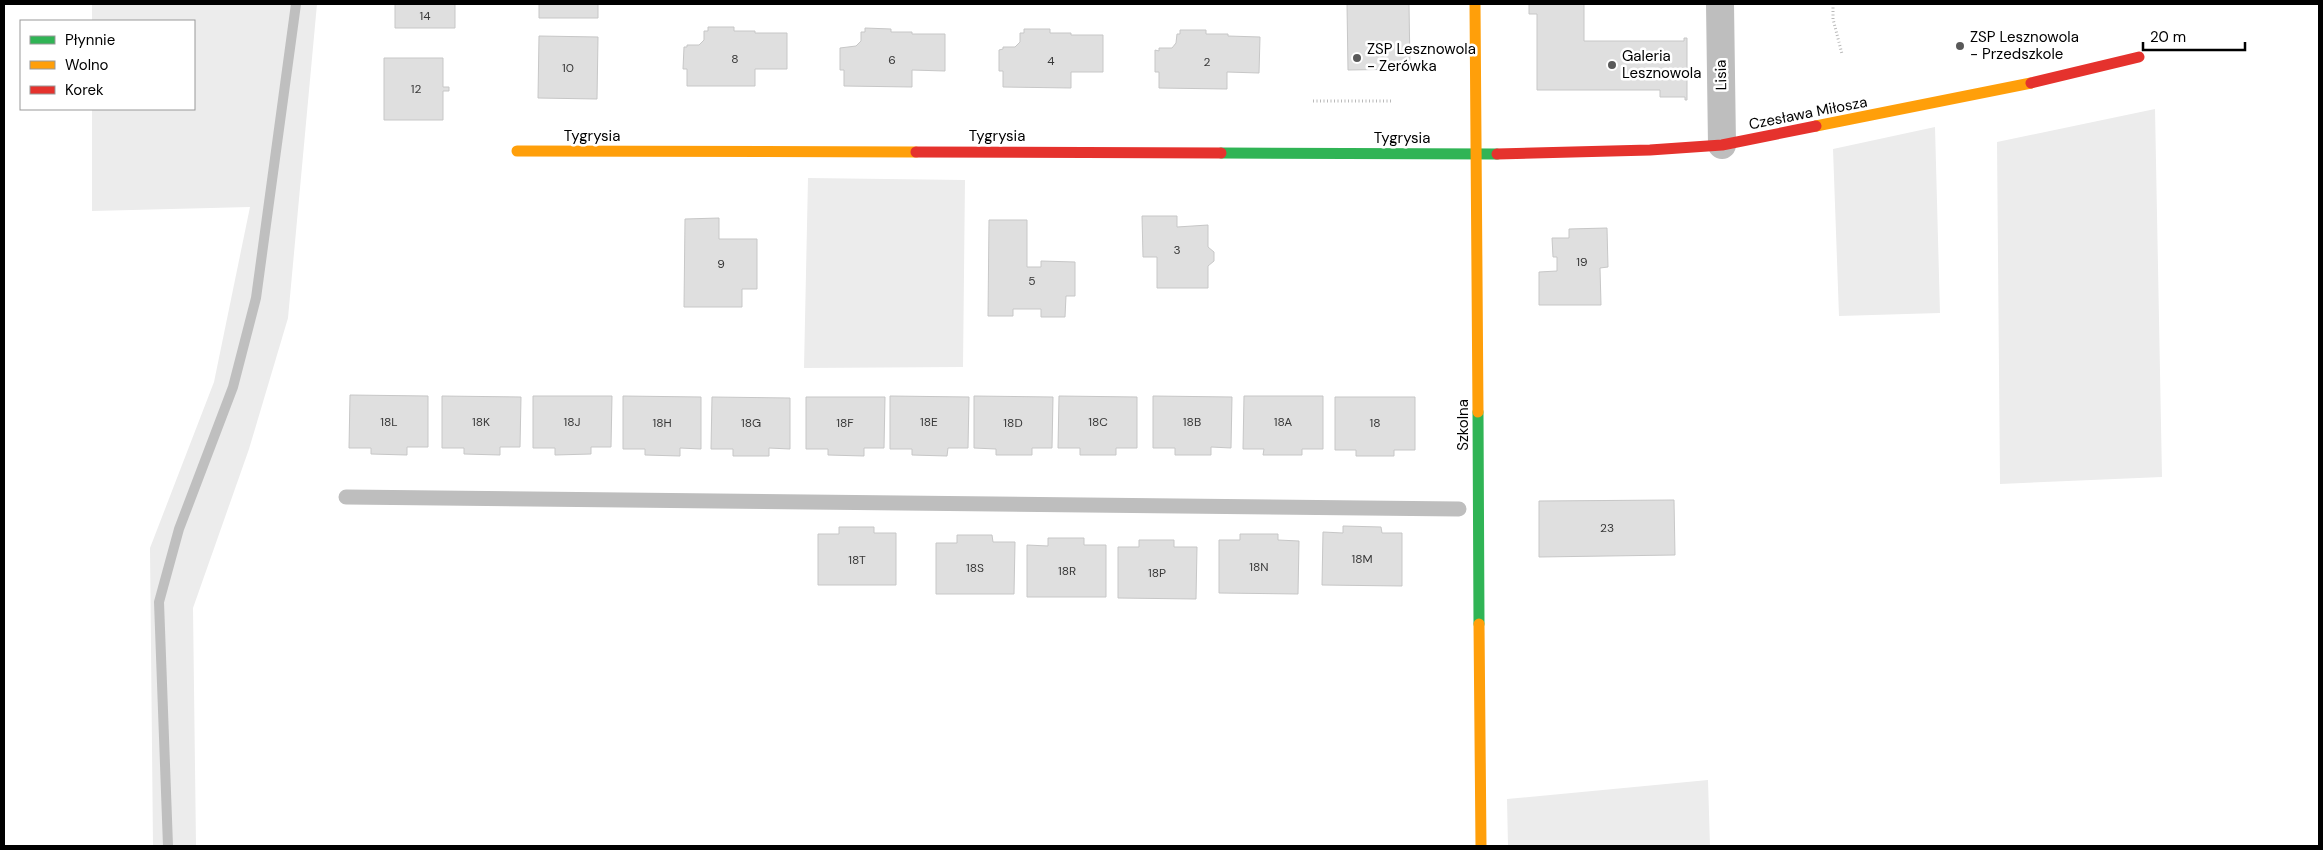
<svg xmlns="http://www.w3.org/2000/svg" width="2323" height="850" viewBox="0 0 2323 850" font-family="'DM Sans',sans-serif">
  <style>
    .green { fill: #ececec }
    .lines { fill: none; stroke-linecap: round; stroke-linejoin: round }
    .stream { stroke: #bfbfbf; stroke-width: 10 }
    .building { fill: #dfdfdf; stroke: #c7c7c7 }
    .path { stroke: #b9b9b9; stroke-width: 3; stroke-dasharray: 1 2.5; stroke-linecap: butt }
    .lane { stroke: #bebebe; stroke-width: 15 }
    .street { stroke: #bebebe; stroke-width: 28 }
    .fast { stroke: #30b455; stroke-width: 11 }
    .slow { stroke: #ff9f0a; stroke-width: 11 }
    .jam { stroke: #e5322d; stroke-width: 11 }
    .poi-dot { fill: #595959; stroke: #fff; stroke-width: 2 }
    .labels { text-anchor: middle; stroke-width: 5; stroke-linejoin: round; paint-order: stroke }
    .number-label { font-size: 12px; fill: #383838 }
    .poi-label { font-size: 15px; fill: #000; stroke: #fff; text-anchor: start }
    .street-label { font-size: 15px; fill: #000; stroke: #fff }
  </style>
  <rect width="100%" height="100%" fill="#fff"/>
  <path class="green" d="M92 4H317L288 318 249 449 193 608 196 846H153L150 548 214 382 250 207 92 211V109H194V21H92Z
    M2155 109 2162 477 2000 484 1997 142Z
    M1935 127 1940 313 1839 316 1833 149Z
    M808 178 965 180 963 367 804 368Z
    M1708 780 1710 846H1508L1507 799Z"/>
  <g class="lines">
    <path class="stream" d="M168 846 159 602 179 529 233 387 256 298 296 4"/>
  </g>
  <path class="building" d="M395 4H455V28H395Z
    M539 4H598V18H539Z
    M1347 4H1409L1410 69 1348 70Z
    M1529 4H1584V41H1684V38H1687V100H1685V97H1660V90H1537V14H1529Z
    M708 27H734V31H755V33H787V69H755V86H687V69H683L684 47H687V45H699L704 40V31H708Z
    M865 28 891 29V32H912V34H945V71L912 70V87L844 86V70H840V48L856 46 861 41V32H865Z
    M1024 29H1050V33H1071V35H1103V72H1071V88L1003 87V71H999V50L1003 49V47H1015L1020 42V33H1024Z
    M1180 30H1206V34H1228V36L1260 37 1259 73 1227 72V89L1159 88V72H1155V50L1159 51V48H1172L1176 43 1177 34H1180Z
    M539 36 598 37 597 99 538 98Z
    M384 58H443V87H449V91H443V120H384Z
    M1142 216H1177V227L1208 225V247L1214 252V261L1208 266V288H1157V257H1143Z
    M719 218V239H757V289H742V307H684L685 219Z
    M989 220H1027V267H1041V261L1075 262V296H1066L1065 317H1041V309H1013V316H988Z
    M1607 228 1608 267 1600 268 1601 305H1539V272L1557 271V257H1553L1552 238H1569V229Z
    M350 395 428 396V447H407V455L371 454V448H349Z
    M442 396 521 397 520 447H500V455L464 454V448H442Z
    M533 396H612L611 447H591V454L555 455V448H533Z
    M623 396 701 397V449L680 448V456L645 455V449H623Z
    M890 396 969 397 968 448H948L947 456 912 455V449H890Z
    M974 396 1053 397 1052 448H1032V455H996V449L974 448Z
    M1059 396 1137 397V448H1116V455H1080V448H1058Z
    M1153 396 1232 397 1231 448 1211 447V455H1175V448H1153Z
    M1244 396H1323V449H1302V455H1263L1264 449H1243Z
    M712 397 790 398V449L769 448V456H733V449H711Z
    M806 397H885L884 448H864V456L828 455V449H806Z
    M1335 397H1415V450H1394V456H1356V450H1335Z
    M1674 500 1675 555 1539 557V501Z
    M1343 526 1381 527 1382 533H1402V586L1322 585 1323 532 1343 533Z
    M839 527H874V533H896V585H818V534H839Z
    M1240 534H1278V540L1299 541 1298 594 1219 593V540H1240Z
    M957 535H992L993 542H1015L1014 594H936V543H957Z
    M1048 538H1084V545H1106V597H1027V545L1048 546Z
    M1139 540H1174V547H1197L1196 599 1118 598V547H1139Z"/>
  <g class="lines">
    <path class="path" d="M1833 4V19L1842 54
      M1313 101H1392"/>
    <path class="lane" d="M346 497 1459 509"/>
    <path class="street" d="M1720 4 1722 145"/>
    <path class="fast" d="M1221 153 1497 154
      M1478 412 1479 624"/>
    <path class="slow" d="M1475 4 1478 412
      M1816 126 2031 83
      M517 151 916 152
      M1479 624 1481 846"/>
    <path class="jam" d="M2031 83 2139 57
      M916 152 1221 153
      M1497 154 1650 150 1722 145 1816 126"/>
  </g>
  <g class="poi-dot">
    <circle cx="1960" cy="46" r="5"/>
    <circle cx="1357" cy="58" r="5"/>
    <circle cx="1612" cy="65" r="5"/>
  </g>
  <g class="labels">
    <g class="number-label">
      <text x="425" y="20">14</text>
      <text x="735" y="63">8</text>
      <text x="892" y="64">6</text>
      <text x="1051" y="65">4</text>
      <text x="1207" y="66">2</text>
      <text x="568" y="72">10</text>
      <text x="416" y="93">12</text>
      <text x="1177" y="254">3</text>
      <text x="1582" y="266">19</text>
      <text x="721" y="268">9</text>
      <text x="1032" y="285">5</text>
      <text x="389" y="426">18L</text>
      <text x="481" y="426">18K</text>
      <text x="572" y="426">18J</text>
      <text x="929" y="426">18E</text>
      <text x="1098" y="426">18C</text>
      <text x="1192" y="426">18B</text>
      <text x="1283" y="426">18A</text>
      <text x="662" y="427">18H</text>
      <text x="751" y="427">18G</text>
      <text x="845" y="427">18F</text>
      <text x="1013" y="427">18D</text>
      <text x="1375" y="427">18</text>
      <text x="1607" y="532">23</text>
      <text x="1362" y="563">18M</text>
      <text x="857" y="564">18T</text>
      <text x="1259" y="571">18N</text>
      <text x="975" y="572">18S</text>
      <text x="1067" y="575">18R</text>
      <text x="1157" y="577">18P</text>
    </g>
    <g class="poi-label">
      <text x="1970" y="42">ZSP Lesznowola<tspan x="1970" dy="17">- Przedszkole</tspan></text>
      <text x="1367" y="54">ZSP Lesznowola<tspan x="1367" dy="17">- Zerówka</tspan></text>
      <text x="1622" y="61">Galeria<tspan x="1622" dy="17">Lesznowola</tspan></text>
    </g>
    <g class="street-label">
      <text transform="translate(1721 75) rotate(-91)" y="5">Lisia</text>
      <text transform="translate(1808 113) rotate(-11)" y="5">Czesława Miłosza</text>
      <text x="592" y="141">Tygrysia</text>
      <text x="997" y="141">Tygrysia</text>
      <text x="1402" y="143">Tygrysia</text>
      <text transform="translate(1463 425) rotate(-90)" y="5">Szkolna</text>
    </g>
  </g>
  <rect width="2323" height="850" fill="none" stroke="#000000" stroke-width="10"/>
  <rect x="20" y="20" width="175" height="90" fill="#ffffff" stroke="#999999"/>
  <rect x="30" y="36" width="25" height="8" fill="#30b455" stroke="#999999"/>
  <text x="65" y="45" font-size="15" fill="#000000">Płynnie</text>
  <rect x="30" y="61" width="25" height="8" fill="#ff9f0a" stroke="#999999"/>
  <text x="65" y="70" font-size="15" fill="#000000">Wolno</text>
  <rect x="30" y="86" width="25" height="8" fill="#e5322d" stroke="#999999"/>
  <text x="65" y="95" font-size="15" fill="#000000">Korek</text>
  <path d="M2143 42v8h102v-8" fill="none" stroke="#000000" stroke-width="2.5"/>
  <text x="2150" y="42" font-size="15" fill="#000000" stroke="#ffffff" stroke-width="4" paint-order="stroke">20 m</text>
</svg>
